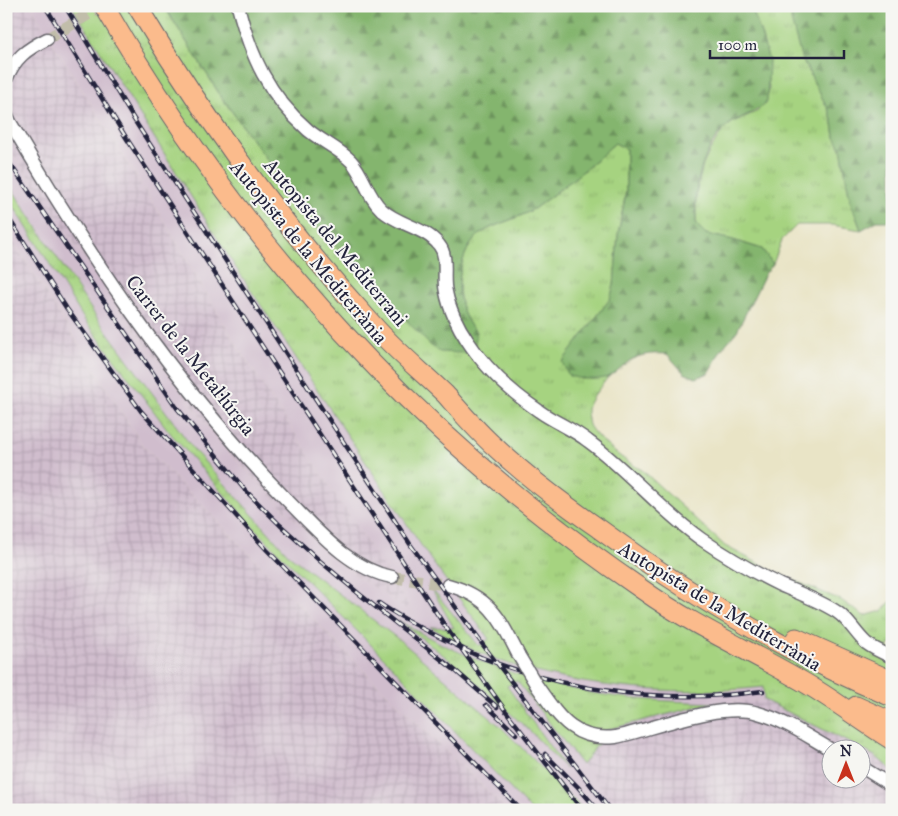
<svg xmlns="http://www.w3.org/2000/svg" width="898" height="816" viewBox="0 0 898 816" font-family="'IM FELL Great Primer',serif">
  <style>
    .industrial { fill: url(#industrial-grid) }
    .railway { fill: #d0bdcd }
    .grass { fill: url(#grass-tufts); stroke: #647a5e }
    .forest { fill: url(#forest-firs); stroke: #536c54 }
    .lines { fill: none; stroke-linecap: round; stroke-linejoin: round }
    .minor-tunnel { stroke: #c1bdaa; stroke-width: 12; stroke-dasharray: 12 6; stroke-linecap: butt }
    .minor-casing { stroke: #68666c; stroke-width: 15 }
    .highway-casing { stroke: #68666c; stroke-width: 21 }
    .minor { stroke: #fff; stroke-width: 12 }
    .highway { stroke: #fbbb8c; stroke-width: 19 }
    .rail-casing { stroke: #22223b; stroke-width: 4.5 }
    .rail { stroke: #f6f6f2; stroke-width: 2.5; stroke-dasharray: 8; stroke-linecap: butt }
    .minor-bridge-casing { stroke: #68666c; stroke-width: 15; stroke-linecap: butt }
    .minor-bridge { stroke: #fff; stroke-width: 12 }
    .labels { text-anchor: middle; stroke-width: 4; stroke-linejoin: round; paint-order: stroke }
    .street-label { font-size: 20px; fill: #22223b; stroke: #f6f6f2 }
  </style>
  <defs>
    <pattern id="industrial-grid" width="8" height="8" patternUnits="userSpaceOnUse" patternTransform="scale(1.25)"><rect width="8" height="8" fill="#d0bdcd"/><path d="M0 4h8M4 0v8" fill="none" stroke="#b2a2b1"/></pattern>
    <pattern id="grass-tufts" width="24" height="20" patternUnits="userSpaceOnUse" patternTransform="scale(1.25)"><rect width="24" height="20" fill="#a6d380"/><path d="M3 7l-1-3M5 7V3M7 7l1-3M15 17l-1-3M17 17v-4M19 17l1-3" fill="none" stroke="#8fb570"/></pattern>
    <pattern id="forest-firs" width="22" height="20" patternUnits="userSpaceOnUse" patternTransform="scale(1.25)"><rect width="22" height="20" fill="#84b56e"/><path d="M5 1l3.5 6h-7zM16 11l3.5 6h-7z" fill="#6c935c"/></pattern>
  </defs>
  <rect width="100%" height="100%" fill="#f6f6f2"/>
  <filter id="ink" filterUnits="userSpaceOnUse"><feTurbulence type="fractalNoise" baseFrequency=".02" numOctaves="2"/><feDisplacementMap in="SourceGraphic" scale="10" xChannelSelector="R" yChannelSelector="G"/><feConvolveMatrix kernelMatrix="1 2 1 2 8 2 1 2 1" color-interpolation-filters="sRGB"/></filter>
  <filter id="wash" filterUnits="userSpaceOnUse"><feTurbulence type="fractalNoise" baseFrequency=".0096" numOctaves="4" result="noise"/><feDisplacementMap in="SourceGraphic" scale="20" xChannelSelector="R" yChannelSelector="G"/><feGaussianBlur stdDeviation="1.12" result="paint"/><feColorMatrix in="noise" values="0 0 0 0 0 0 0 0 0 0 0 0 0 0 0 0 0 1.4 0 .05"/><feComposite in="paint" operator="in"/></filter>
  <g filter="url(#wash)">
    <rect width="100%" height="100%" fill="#e9e4c6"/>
    <path class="industrial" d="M6 6H32L42 26 161 216 241 352 416 616 337 562 226 450 121 312 6 144Z
      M6 230 142 444 376 683 507 810H6Z
      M764 700 859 748H830V778H860L861 749 875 756 892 770V810H619L582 765 609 729 712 703Z"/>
    <path class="railway" d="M32 6H72L234 265 431 560 490 639 479 646 432 590 454 628H432L478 652 509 663 585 683 656 689 731 691 763 687 764 700 712 703 656 701 584 692 545 683 493 667 445 646 404 624 456 665 531 731 563 765 507 686 517 681 619 810H584L501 727 402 642 290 556 194 450 97 318 6 180V144L121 312 226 450 337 562 415 615 241 352 161 216 42 26Z
      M6 194 84 319 171 434 253 527 387 661 531 810H507L376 683 142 444 6 230Z"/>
    <path class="grass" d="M72 6H164L222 98 314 224 476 332C473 328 469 324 467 320 453 295 457 249 483 232 499 222 519 219 535 208 554 194 574 179 593 163 601 157 607 149 615 143L626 149V192L618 235 614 285 610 299 563 362 581 379 608 377C602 386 589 399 587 409 587 413 588 421 589 425 596 439 627 463 642 470L725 546 779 574 841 600 864 616 882 611 892 600V644L886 647 892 650V770L875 756 860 748 764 700 763 687C673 697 560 688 478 652 461 645 446 635 430 627L454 628 430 586 479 646 489 639 431 560 234 265Z
      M751 6H792V20L801 57 829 111 833 123 835 137 841 148 850 200 861 230 832 225H797L782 240 773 264 762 249 733 240 706 234 696 225V193L703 165 709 152 723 130 733 122 758 111 769 89 764 47 761 34Z
      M6 180 97 318 194 450 290 556 402 642 501 727 584 810H531L387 661 253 527 171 434 84 319 6 194Z
      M398 620C455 655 518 678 583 691 625 700 669 701 712 703L609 729 582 765 517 681 507 686 566 769 530 731 456 665Z"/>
    <path class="forest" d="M164 6H751L761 34 769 61 767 102C754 114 743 115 730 124 710 138 699 169 696 193 695 203 696 214 696 224L706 234 733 240 762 249 773 264 765 274 737 331 721 350 709 373 696 378 684 373 667 354C650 353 637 354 624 365 619 369 613 375 608 377 596 381 581 379 569 376L562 362 610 299 614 285 618 235 626 192V149L615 143C607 149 601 157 593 163 574 179 554 194 535 208 519 219 499 222 483 232 457 249 453 295 467 320 469 324 473 328 476 332L475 344 465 353 440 352 430 345 314 224 222 98Z
      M792 6H892V221H877L861 230 850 200 841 148 835 137 833 123 829 111 801 57 791 20Z"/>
  </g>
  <g filter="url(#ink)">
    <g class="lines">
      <path class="minor-tunnel" d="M47 39 102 6
        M392 577 448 585"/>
      <g class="minor-casing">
        <path id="minor" d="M238 6C251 57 268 95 308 130 321 141 338 148 351 161 364 175 367 196 382 210 398 225 425 227 439 245 449 257 442 277 446 292 449 308 458 327 467 340 485 368 511 392 539 411 554 422 573 429 588 441 628 470 660 510 701 539 726 556 753 572 780 585 799 593 820 601 837 612 849 620 855 633 866 643 874 649 883 653 892 657
          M6 80C14 58 27 49 47 39
          M6 113 10 122C89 257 177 388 287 500 317 530 349 569 392 577
          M448 585C491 597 500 619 519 656
          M537 686C559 717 574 742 616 737 656 728 719 702 758 713 784 720 807 736 830 749
          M860 766 892 786"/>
      </g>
      <g class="highway-casing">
        <path id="highway" d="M104 6C178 134 268 255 370 361 452 447 545 523 643 590 692 625 748 650 800 680 832 698 861 721 892 740
          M137 6C205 120 284 227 373 325 395 350 421 371 445 394 461 412 477 431 495 447 527 477 562 503 598 528 689 595 787 653 892 697
          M796 638 892 681
          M856 706 892 722"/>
      </g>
      <use href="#minor" class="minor"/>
      <use href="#highway" class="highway"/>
      <g class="rail-casing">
        <path id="rail" d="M45 6 127 139 445 626 505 710 582 810
          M65 6 138 126 410 544 483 645 610 810
          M6 158 177 408 245 490 280 525 320 561 358 593 457 672 497 707
          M6 214 67 309 141 411 267 550 521 810
          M379 603C399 617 423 629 445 640 458 646 470 653 483 658 571 693 670 704 763 691
          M486 705 516 734
          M545 754 578 787 598 810"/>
      </g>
      <use href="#rail" class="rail"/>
      <g class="minor-bridge-casing">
        <path id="minor-bridge" d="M519 656 537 686"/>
      </g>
      <use href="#minor-bridge" class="minor-bridge"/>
    </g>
  </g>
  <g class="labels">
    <g class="street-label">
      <text transform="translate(336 242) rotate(50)" y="7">Autopista del Mediterrani</text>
      <text transform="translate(309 252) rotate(50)" y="7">Autopista de la Mediterrània</text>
      <text transform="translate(191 355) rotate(52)" y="7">Carrer de la Metal·lúrgia</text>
      <text transform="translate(720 606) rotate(31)" y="7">Autopista de la Mediterrània</text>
    </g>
  </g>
  <rect width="898" height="816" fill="none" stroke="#f6f6f2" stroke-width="25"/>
  <g transform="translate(846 764)"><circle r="24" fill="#f6f6f2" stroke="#a1a1a9"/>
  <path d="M0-4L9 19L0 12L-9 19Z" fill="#c8321e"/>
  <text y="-8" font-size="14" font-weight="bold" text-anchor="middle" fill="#22223b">N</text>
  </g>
  <path d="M710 50v8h134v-8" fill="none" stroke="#22223b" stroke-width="2.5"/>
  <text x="718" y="50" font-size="15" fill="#22223b" stroke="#f6f6f2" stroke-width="4" paint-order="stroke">100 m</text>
</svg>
